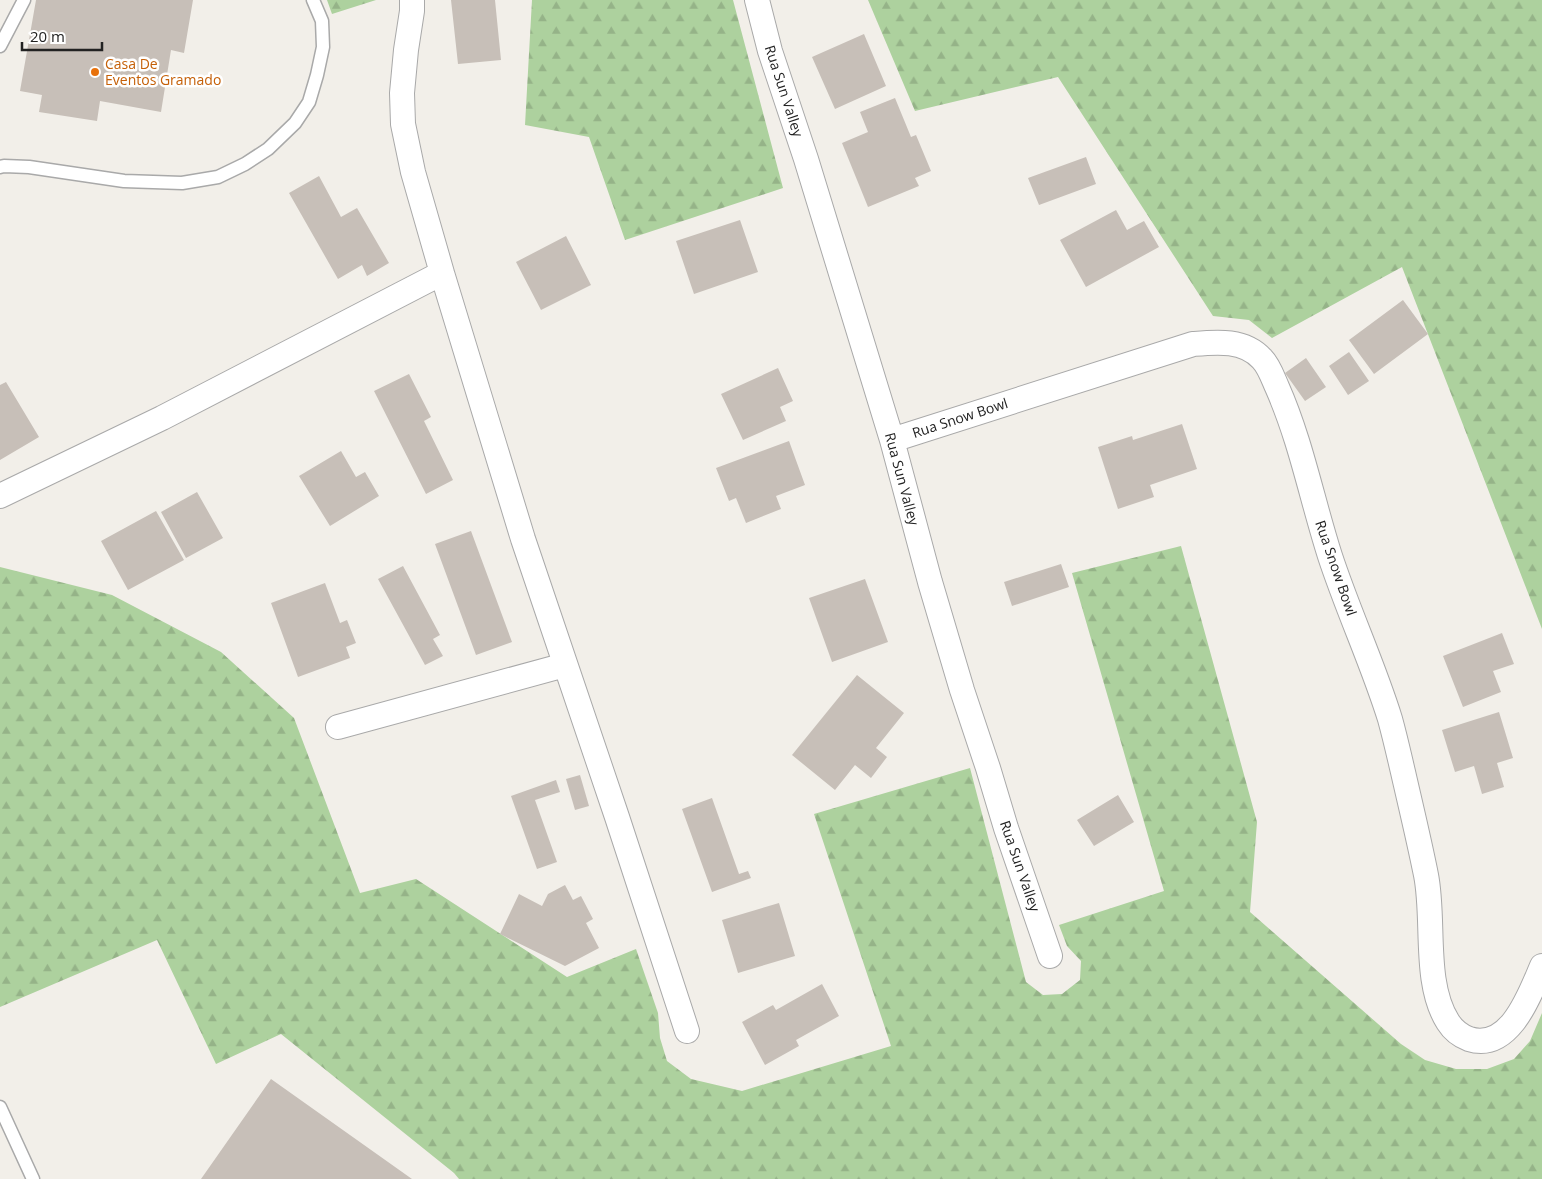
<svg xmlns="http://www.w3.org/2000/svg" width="1542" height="1179" viewBox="0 0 1542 1179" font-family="'Open Sans',sans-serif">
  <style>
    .forest { fill: url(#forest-firs) }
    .building { fill: #c7bfb8 }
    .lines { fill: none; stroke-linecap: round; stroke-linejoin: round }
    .service-casing { stroke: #a9a9a9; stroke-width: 15 }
    .minor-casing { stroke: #a9a9a9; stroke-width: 26 }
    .service { stroke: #fff; stroke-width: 12 }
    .minor { stroke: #fff; stroke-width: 24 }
    .food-dot { fill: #e8710a; stroke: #fff; stroke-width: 2 }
    .labels { text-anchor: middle; stroke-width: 5; stroke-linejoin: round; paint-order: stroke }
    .food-label { font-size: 14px; fill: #c56008; stroke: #fff; text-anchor: start }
    .street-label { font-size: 14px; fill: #222; stroke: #fff }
  </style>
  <defs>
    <pattern id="forest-firs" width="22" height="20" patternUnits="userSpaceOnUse" patternTransform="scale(1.25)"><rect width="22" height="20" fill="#add19e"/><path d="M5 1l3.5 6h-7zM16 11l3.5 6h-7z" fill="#95b388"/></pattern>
  </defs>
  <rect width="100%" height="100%" fill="#f2efe9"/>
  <path class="forest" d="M327 0H376L332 14Z
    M532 0H733L783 188 625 240 589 137 525 125Z
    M868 0H1542V629L1402 267 1272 338 1249 320 1213 316 1058 77 915 111Z
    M1181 546 1257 822 1250 912 1401 1044 1425 1060 1456 1069H1487L1514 1059 1530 1041 1542 1013V1179H459L454 1173 281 1034 216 1064 157 940 0 1007V567L112 595 221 652 294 718 360 893 416 879 567 977 636 949 658 1013 660 1038 667 1061 691 1079 742 1091 891 1046 814 814 970 768 1026 982 1043 995 1062 994 1080 980 1081 961 1067 946 1059 925 1164 891 1072 573Z"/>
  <path class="building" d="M36 0H193L184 53 171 50 161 112 100 101 97 121 39 112 42 95 20 91Z
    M451 0H495L501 60 458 64Z
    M864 34 886 86 835 109 812 57Z
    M895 98 911 137 916 135 931 171 915 178 919 186 868 207 842 143 868 132 860 112Z
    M1086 157 1096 184 1039 205 1028 178Z
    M319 176 341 217 357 208 389 263 367 276 362 265 338 279 289 193Z
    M1116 210 1127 230 1144 221 1159 247 1086 287 1060 240Z
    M740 220 758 272 694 294 676 241Z
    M566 236 591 285 541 310 516 262Z
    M1403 300 1428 334 1374 374 1349 340Z
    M1349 352 1369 381 1348 395 1329 366Z
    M1306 358 1326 387 1305 401 1285 373Z
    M778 368 793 401 780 407 786 421 743 440 721 394Z
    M409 374 431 417 424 421 453 480 426 494 374 391Z
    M6 382 39 437 0 460V385Z
    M1182 424 1197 469 1150 485 1154 497 1118 509 1098 447 1132 436 1133 440Z
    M789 441 805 485 776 496 781 509 746 523 736 498 729 501 716 468Z
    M341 451 356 477 365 472 379 496 330 526 299 476Z
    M197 492 223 538 186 558 161 512Z
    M156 511 184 560 128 590 101 541Z
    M471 531 512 642 476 655 435 544Z
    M1061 564 1069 587 1012 606 1004 582Z
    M403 566 440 635 433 639 443 656 425 665 378 579Z
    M865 579 888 642 832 662 809 598Z
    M325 583 340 623 347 620 356 643 346 647 350 658 298 677 271 603Z
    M1502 633 1514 664 1493 671 1501 692 1463 707 1443 656Z
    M857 675 904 713 876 748 887 757 871 778 855 765 835 790 792 755Z
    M1499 712 1513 758 1497 763 1504 787 1482 794 1474 766 1455 772 1442 730Z
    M580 775 589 806 575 810 566 779Z
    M556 780 560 792 535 800 557 862 537 869 511 796Z
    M1118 795 1134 822 1094 846 1077 820Z
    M712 798 739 874 748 871 751 878 712 892 682 809Z
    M565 885 573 900 581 896 593 919 586 923 599 948 565 966 500 934 519 894 542 906 548 894Z
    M779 903 795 956 738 973 722 920Z
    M822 984 839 1016 796 1040 799 1046 765 1065 742 1022 773 1005 776 1010Z
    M271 1079 412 1179H201Z"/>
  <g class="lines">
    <g class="service-casing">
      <path id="service" d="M0 46 24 0
        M0 167 4 166 29 167 124 181 182 183 218 177 245 164 268 149 295 123 309 102 317 75 323 47 322 21 313 0
        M0 1107 33 1179"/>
    </g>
    <g class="minor-casing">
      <path id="minor" d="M412 0V11L406 50 402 93 403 124 413 172 442 273 523 539 617 817 687 1031
        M757 0 770 51 806 159 892 440 930 582 962 690 988 768 1006 828 1050 956
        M892 440 1193 344C1216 342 1244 339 1262 359 1269 366 1273 378 1277 387 1301 441 1312 500 1330 556 1348 611 1373 664 1390 719 1395 737 1399 755 1403 772 1411 807 1419 840 1426 875 1435 920 1423 983 1448 1022 1453 1030 1461 1036 1469 1039 1510 1052 1530 994 1542 966
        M0 496 162 418 442 273
        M338 727 565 665"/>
    </g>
    <use href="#service" class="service"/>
    <use href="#minor" class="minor"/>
  </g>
  <circle class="food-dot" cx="95" cy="72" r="5"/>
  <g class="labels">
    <g class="food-label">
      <text x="105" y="69">Casa De<tspan x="105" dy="16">Eventos Gramado</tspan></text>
    </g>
    <g class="street-label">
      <text transform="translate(784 91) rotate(72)" y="5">Rua Sun Valley</text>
      <text transform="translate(960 418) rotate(-18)" y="5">Rua Snow Bowl</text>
      <text transform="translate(902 479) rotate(75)" y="5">Rua Sun Valley</text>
      <text transform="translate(1336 568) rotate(71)" y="5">Rua Snow Bowl</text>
      <text transform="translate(1020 866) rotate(71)" y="5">Rua Sun Valley</text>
    </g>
  </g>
  <path d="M22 42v8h80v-8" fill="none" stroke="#222222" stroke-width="2.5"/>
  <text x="30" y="42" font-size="15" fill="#222222" stroke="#ffffff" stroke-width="4" paint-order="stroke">20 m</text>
</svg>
